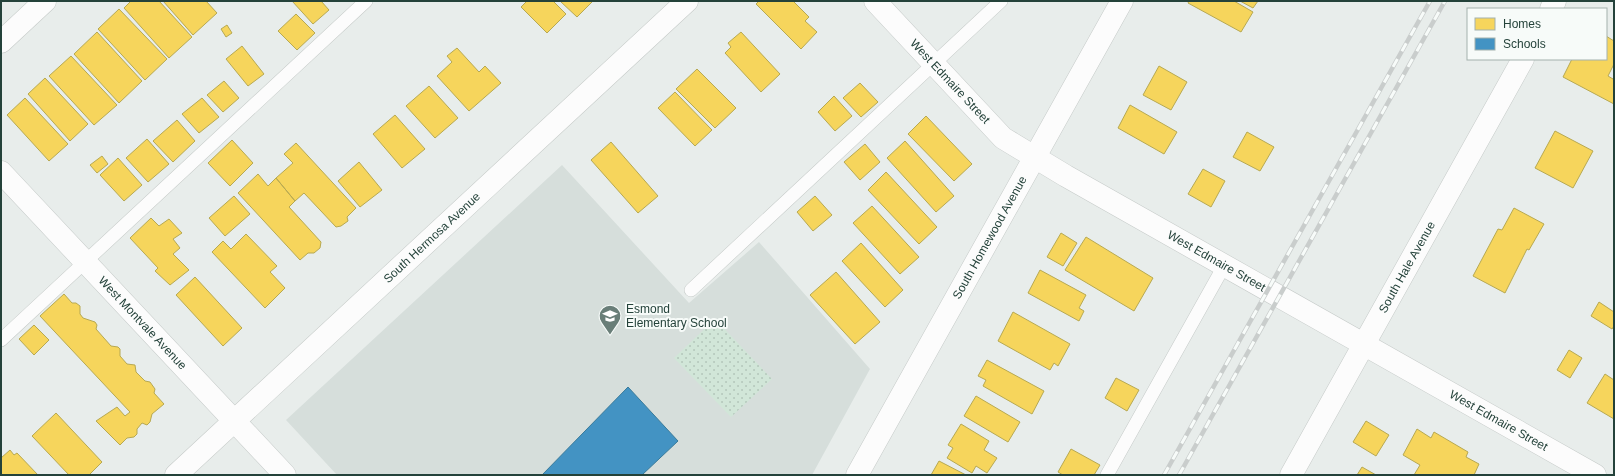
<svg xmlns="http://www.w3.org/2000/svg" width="1615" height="476" viewBox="0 0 1615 476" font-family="Arial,sans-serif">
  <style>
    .built { fill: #d6dedb }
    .park { fill: url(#park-dots) }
    .homes { fill: #f6d55c; stroke: #b7a952 }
    .schools { fill: #4393c3; stroke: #3a7b9a }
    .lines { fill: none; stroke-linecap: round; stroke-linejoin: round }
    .service-casing { stroke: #c5cac8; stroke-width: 14 }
    .minor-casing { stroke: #c5cac8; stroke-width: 23 }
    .service { stroke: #fcfcfc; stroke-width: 13 }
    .minor { stroke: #fcfcfc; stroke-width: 22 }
    .rail-casing { stroke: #c9cdcc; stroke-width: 4.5 }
    .rail { stroke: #f7fbf9; stroke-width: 3; stroke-dasharray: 9; stroke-linecap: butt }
    .labels { text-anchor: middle; stroke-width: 4; stroke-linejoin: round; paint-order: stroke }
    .street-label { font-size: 12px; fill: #24423a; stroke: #f7fbf9 }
    .poi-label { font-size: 12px; fill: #24423a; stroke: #f7fbf9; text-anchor: start }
  </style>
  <defs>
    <pattern id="park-dots" width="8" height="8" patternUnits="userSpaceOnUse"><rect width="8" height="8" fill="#d1e6d8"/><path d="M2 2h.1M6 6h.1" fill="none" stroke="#b3c6ba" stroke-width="1.8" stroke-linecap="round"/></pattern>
  </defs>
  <rect width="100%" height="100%" fill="#e8edeb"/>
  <path class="built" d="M562 165 689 303 759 242 870 369 812 475H337L286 420Z"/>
  <path class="park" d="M715 319 772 379 731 417 674 358Z"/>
  <path class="homes" d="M131 1H159L192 37 169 58 124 8Z
    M163 1H206L217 13 193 35Z
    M292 1H321L329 10 313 24Z
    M527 1H553L566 14 547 33 521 7Z
    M560 1H593L577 17Z
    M759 1H793L809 17 805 21 817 32 801 49 756 4Z
    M1189 1H1234L1253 12 1241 32 1188 3Z
    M1240 1H1258L1253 8Z
    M119 9 167 59 145 80 98 29Z
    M296 14 315 33 297 50 278 31Z
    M227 25 232 33 226 37 221 29Z
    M97 32 142 81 119 103 74 54Z
    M741 32 780 74 761 92 725 53 731 47 728 43Z
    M1606 36 1614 41V64L1608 76 1613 79 1614 77V104L1563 77 1572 59H1606Z
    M242 46 264 74 248 86 226 59Z
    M457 48 479 72 485 66 501 83 469 111 437 76 452 62 447 56Z
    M71 56 117 105 94 125 49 76Z
    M1159 66 1187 82 1171 110 1143 95Z
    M697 69 736 108 715 128 676 89Z
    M45 78 88 124 70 141 28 94Z
    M224 81 239 98 223 112 207 95Z
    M860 83 878 102 861 117 843 98Z
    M429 86 458 118 435 138 406 106Z
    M675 92 712 130 695 146 658 108Z
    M834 96 852 116 835 131 818 112Z
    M25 98 68 144 49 161 7 115Z
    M202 98 219 117 199 133 182 114Z
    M1130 105 1177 132 1164 154 1118 128Z
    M395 115 425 149 402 168 373 134Z
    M926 116 972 164 954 181 908 134Z
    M177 120 195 141 173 162 153 141Z
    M1555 131 1593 151 1573 188 1535 168Z
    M1247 132 1274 147 1260 171 1233 157Z
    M147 139 169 164 148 182 126 158Z
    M232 140 253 163 230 186 208 163Z
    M905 141 954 196 936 212 887 158Z
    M611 142 658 196 638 213 591 160Z
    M296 143 356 208 347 217 348 221 341 226 336 227 304 193 295 201 276 178 293 163 284 154Z
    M865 144 880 162 860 180 844 162Z
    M102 156 108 164 97 173 90 165Z
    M118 158 142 185 124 201 100 175Z
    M359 162 382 190 360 207 338 181Z
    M1203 169 1225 181 1211 207 1188 194Z
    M886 172 937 227 919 244 868 190Z
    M258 174 268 186 276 178 295 201 289 207 321 242 320 248 314 253H308L300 260 238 193Z
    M234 196 250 214 225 236 209 218Z
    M815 196 832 215 813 231 797 212Z
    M872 206 919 257 900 274 853 223Z
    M1514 208 1544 224 1529 250 1527 249 1505 293 1473 276 1498 229 1502 230Z
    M151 218 159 226 169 219 182 233 173 239 180 248 173 254 189 270 170 285 155 271 158 268 130 238Z
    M1061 233 1077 243 1063 266 1047 257Z
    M246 234 277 266 270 272 285 288 265 308 212 252 223 241 231 249Z
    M1086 237 1153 278 1134 311 1065 270Z
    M861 243 903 290 885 307 842 261Z
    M1040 270 1086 295 1079 308 1084 311 1079 321 1028 293Z
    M836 272 880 322 855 344 810 295Z
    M195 277 242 328 223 346 176 295Z
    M64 294 72 303H76L80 306V314L83 318 95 322 97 325 96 329 111 346 118 347 120 349V356L127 364 135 365 136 372 145 381 150 382 155 389 154 393 164 404 152 414 150 422 147 425 142 423 137 429V434L134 437 127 438 120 445 96 421 117 407 125 416 130 412 40 316Z
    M1599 302 1614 312V326L1612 329 1591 316Z
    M1013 312 1070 344 1058 366 1054 363 1050 370 998 341Z
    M34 325 49 340 34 355 19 339Z
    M1569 350 1582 358 1570 378 1557 370Z
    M987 360 1044 391 1032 414 983 386 986 380 978 376Z
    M1605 374 1614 380V419L1587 403Z
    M1116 378 1139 390 1127 411 1105 398Z
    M976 396 1020 422 1008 442 964 416Z
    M56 413 102 462 89 475H69L32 436Z
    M1366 421 1389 435 1376 456 1353 442Z
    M961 424 989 441 984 450 997 458 987 473 976 466 972 473 947 458 953 448 948 445Z
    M1417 429 1431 438 1434 432 1468 452 1466 457 1479 464 1474 475H1414L1420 465 1403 455Z
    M1071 449 1100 465 1094 475H1063L1058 472Z
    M10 450 14 455 17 453 38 475H1V458Z
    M939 461 966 475H931Z
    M1362 467 1376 475H1357Z"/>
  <path class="schools" d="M628 387 678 441 642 475H542Z"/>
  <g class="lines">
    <g class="service-casing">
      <path id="service" d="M691 290 1001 1
        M1 340 366 1
        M1107 475 1224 266"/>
    </g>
    <g class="minor-casing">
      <g id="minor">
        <path id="s1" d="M875 1 1003 138 1066 176 1595 475"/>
        <path d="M1551 9 1555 1"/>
        <path d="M1 42 45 1"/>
        <path id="s2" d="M1 172 285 475"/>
        <path id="s3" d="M176 475 687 1"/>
        <path id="s4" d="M857 475 1122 1"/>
        <path id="s5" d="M1291 475 1523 59"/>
      </g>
    </g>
    <use href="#service" class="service"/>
    <use href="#minor" class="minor"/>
    <g class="rail-casing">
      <path id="rail" d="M1164 475 1430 1
        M1179 475 1445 1"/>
    </g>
    <use href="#rail" class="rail"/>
  </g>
  <defs>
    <g id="school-pin" transform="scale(1.15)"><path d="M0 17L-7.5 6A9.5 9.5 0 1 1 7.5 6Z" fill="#697e78" stroke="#f7fbf9"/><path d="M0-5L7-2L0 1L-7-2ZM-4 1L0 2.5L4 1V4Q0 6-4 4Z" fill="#fff"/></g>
  </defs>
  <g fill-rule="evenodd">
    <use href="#school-pin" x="610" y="316"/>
  </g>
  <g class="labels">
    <g class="street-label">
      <text dy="4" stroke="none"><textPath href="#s1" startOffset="110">West Edmaire Street</textPath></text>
      <text dy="4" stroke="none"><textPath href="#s3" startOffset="349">South Hermosa Avenue</textPath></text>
      <text dy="4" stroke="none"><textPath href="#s4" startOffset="272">South Homewood Avenue</textPath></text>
      <text dy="4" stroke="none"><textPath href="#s1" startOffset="434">West Edmaire Street</textPath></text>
      <text dy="4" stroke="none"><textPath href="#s5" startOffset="238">South Hale Avenue</textPath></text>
      <text dy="4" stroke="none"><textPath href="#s2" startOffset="207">West Montvale Avenue</textPath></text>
      <text dy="4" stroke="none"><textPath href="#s1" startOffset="758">West Edmaire Street</textPath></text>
    </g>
    <g class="poi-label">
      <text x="626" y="313">Esmond<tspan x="626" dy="14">Elementary School</tspan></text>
    </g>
  </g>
  <rect width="1615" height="476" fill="none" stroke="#24423a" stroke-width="4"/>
  <rect x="1467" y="8" width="140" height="52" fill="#f7fbf9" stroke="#a3b1ad"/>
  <rect x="1475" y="18" width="20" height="12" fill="#f6d55c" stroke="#a3b1ad"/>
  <text x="1503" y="28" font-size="12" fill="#24423a">Homes</text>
  <rect x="1475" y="38" width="20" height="12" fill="#4393c3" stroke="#a3b1ad"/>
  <text x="1503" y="48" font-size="12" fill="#24423a">Schools</text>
</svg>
